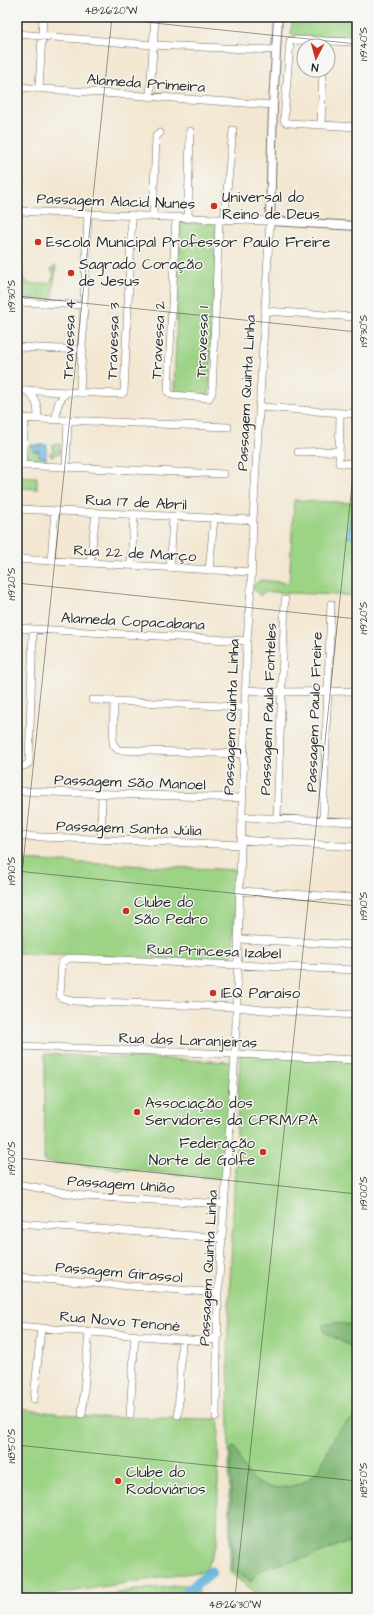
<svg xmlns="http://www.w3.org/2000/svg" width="374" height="1615" viewBox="0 0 374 1615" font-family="'Architects Daughter',sans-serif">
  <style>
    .green { fill: #9cd385; stroke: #647f58 }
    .forest { fill: #7db572; stroke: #54704e }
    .water { fill: #62b4dd; stroke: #467084 }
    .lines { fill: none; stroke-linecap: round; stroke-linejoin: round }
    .river { stroke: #62b4dd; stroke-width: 11 }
    .minor-casing { stroke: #716d65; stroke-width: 8 }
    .major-casing { stroke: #716d65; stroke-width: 10 }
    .minor { stroke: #fff; stroke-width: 7 }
    .major { stroke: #fff; stroke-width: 8 }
    .ticks { fill: none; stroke: #2b2b2b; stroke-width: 1; stroke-opacity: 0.45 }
    .poi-dot { fill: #c8321e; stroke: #f6f6f2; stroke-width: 1.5 }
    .labels { text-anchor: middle; stroke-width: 3; stroke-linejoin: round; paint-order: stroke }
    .street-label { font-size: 15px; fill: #2b2b2b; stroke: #f6f6f2 }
    .poi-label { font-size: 15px; fill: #2b2b2b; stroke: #f6f6f2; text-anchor: start }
    .neatline { fill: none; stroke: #2b2b2b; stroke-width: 1.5 }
    .ticks-label { font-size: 10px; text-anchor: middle; fill: #2b2b2b }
  </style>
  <rect width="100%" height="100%" fill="#f6f6f2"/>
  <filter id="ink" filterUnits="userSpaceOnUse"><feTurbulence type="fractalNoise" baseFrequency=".025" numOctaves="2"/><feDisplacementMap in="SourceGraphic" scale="8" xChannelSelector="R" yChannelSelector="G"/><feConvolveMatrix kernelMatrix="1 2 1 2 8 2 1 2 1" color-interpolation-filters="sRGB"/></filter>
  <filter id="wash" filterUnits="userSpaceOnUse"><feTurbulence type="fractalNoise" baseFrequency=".012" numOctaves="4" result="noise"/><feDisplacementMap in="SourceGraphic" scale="16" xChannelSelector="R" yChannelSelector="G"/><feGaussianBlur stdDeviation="0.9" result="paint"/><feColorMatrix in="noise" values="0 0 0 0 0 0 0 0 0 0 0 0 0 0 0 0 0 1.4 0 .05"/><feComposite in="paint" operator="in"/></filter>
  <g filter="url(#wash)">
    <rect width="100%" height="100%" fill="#f3e7d2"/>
    <path class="green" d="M292 17H357V38L291 35Z
      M180 222 218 224 209 396 174 394Z
      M56 266 52 300 17 298V268L22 270V276L28 284 50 283 54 275 51 269Z
      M53 444H60V454H55L54 456H50V452H53Z
      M29 445H32L33 451H39L40 457 46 458V461L28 459 27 457 29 451Z
      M17 476 37 477V489L17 488Z
      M294 500 357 503V596L270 592H264L260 596 252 587 260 580 289 583Z
      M17 860 238 870 232 961 17 953Z
      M240 1053 357 1060V1598H263L230 1573 228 1329Z
      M45 1054 232 1062 225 1179 44 1162Z
      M17 1409 94 1417 219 1419 217 1544 205 1571 30 1598H17Z
      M184 1585H199L198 1598H92L136 1590Z"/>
    <path class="forest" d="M333 1323 357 1325V1350L324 1332 323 1325Z
      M357 1416V1540L342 1544 306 1558 269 1566 258 1572 251 1582 232 1570 231 1451 233 1447 236 1448C241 1465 250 1482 268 1487 276 1488 284 1488 292 1486 322 1478 323 1457 336 1434 341 1426 349 1421 357 1416Z"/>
    <path class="water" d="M32 445H47L46 458 39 457V451H33Z
      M353 508 357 509V539L347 537Z"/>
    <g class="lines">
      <path class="river" d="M180 1598 211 1572"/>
    </g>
  </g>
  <g filter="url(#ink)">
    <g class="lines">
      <g class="minor-casing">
        <path id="minor" d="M17 34 152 45 276 50
          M357 42 296 40 290 41 284 120 285 122 289 123 357 127
          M17 87 273 105
          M39 89 43 17
          M150 96 155 17
          M321 125 323 70
          M17 211 270 221 253 520 251 587 247 641 235 1054 218 1293 216 1417
          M153 217 156 136 160 133
          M176 218 168 392 172 395 209 398 212 393 219 220
          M188 219 190 131
          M224 220 233 130
          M17 302 84 305
          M265 311 357 317
          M17 347 83 350
          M17 390 121 394 124 392 132 216
          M26 390C37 399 38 406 38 419
          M80 393 88 214
          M260 407 357 414
          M340 414 339 463 357 464
          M17 418 228 427
          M56 420C56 408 58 400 67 392
          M298 452 339 451
          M17 465 224 474
          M22 465 25 419
          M66 467 68 421
          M17 509 253 520
          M17 522 18 509
          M17 559 251 572
          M51 561 55 511
          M90 563 96 513
          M131 565 134 515
          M170 568 173 517
          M209 570 214 519
          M17 628 247 641
          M245 690 282 692 357 691
          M92 700 244 707
          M114 702 113 744 118 750 243 754
          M17 766H24L29 763 33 629
          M17 791 243 798
          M242 817 357 822
          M277 819 285 600
          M323 821 331 604
          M17 836 241 845
          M101 840 102 794
          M241 840 357 847
          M239 891 357 898
          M238 939 357 945
          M357 970 70 958 62 962 60 996 62 998 72 1001 237 1007 263 1010 357 1015
          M17 1046 235 1054 357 1060
          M17 1184 83 1196 225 1204
          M17 1223 222 1238
          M17 1277 218 1293
          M17 1326 203 1341 211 1340 219 1335
          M34 1399 41 1328
          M82 1414 89 1331
          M130 1415 135 1335
          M178 1415 182 1339"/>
      </g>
      <g class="major-casing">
        <path id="major" d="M278 17 273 105 270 221 357 226"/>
      </g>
      <use href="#minor" class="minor"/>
      <use href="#major" class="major"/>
    </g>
  </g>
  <path class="ticks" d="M96 17 357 44M17 296 357 332M17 583 357 619M17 871 357 906M17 921 112 17M17 1158 357 1194M17 1445 357 1481M235 1598 357 437"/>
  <g class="poi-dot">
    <circle cx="214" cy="206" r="4"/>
    <circle cx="38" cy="242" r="4"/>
    <circle cx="71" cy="273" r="4"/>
    <circle cx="126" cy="911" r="4"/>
    <circle cx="213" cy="993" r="4"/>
    <circle cx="137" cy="1112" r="4"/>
    <circle cx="263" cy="1152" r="4"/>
    <circle cx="118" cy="1481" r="4"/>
  </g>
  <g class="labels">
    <g class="street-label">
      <text transform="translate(146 83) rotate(4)" y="5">Alameda Primeira</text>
      <text transform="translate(116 201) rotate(2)" y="5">Passagem Alacid Nunes</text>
      <text transform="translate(69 339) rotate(-88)" y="5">Travessa 4</text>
      <text transform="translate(158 340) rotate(-87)" y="5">Travessa 2</text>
      <text transform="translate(113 341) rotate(-88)" y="5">Travessa 3</text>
      <text transform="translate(202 342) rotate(-88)" y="5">Travessa 1</text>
      <text transform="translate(246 393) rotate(-87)" y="5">Passagem Quinta Linha</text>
      <text transform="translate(136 502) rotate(3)" y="5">Rua 17 de Abril</text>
      <text transform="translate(135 553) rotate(3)" y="5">Rua 22 de Março</text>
      <text transform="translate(133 621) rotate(3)" y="5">Alameda Copacabana</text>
      <text transform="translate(268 709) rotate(-88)" y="5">Passagem Paula Fonteles</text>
      <text transform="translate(314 712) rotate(-88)" y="5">Passagem Paulo Freire</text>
      <text transform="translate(231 717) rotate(-88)" y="5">Passagem Quinta Linha</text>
      <text transform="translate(130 782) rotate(2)" y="5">Passagem São Manoel</text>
      <text transform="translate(129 828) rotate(2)" y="5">Passagem Santa Júlia</text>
      <text transform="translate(214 951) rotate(2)" y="5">Rua Princesa Izabel</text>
      <text transform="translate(188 1040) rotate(2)" y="5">Rua das Laranjeiras</text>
      <text transform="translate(121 1184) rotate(4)" y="5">Passagem União</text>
      <text transform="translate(208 1268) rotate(-87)" y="5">Passagem Quinta Linha</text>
      <text transform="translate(119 1272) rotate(5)" y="5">Passagem Girassol</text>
      <text transform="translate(120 1321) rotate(5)" y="5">Rua Novo Tenoné</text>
    </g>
    <g class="poi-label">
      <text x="222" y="202">Universal do<tspan x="222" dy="17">Reino de Deus</tspan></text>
      <text x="46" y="247">Escola Municipal Professor Paulo Freire</text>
      <text x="79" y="269">Sagrado Coração<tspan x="79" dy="17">de Jesus</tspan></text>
      <text x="134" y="907">Clube do<tspan x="134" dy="17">São Pedro</tspan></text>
      <text x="221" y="998">IEQ Paraíso</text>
      <text x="145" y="1108">Associação dos<tspan x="145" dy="17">Servidores da CPRM/PA</tspan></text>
      <text x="255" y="1148" text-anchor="end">Federação<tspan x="255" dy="17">Norte de Golfe</tspan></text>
      <text x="126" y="1477">Clube do<tspan x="126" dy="17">Rodoviários</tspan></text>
    </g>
  </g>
  <rect width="374" height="1615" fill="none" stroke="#f6f6f2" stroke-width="44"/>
  <g transform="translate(316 58) rotate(186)"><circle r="19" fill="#f6f6f2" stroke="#a5a5a2"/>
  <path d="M0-3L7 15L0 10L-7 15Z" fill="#c8321e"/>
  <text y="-6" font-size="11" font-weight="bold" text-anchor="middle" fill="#2b2b2b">N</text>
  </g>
  <rect x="22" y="22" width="330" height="1571" class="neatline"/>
  <g class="ticks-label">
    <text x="111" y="14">48°26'20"W</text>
    <text transform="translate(363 44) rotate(-90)" y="4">1°19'40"S</text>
    <text transform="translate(11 296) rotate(-90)" y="4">1°19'30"S</text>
    <text transform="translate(363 331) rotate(-90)" y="4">1°19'30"S</text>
    <text transform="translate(11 584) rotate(-90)" y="4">1°19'20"S</text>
    <text transform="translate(363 618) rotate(-90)" y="4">1°19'20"S</text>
    <text transform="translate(11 871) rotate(-90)" y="4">1°19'10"S</text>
    <text transform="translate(363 906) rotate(-90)" y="4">1°19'10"S</text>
    <text transform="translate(11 1158) rotate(-90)" y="4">1°19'00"S</text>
    <text transform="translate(363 1193) rotate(-90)" y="4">1°19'00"S</text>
    <text transform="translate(11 1446) rotate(-90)" y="4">1°18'50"S</text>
    <text transform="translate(363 1480) rotate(-90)" y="4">1°18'50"S</text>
    <text x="235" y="1608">48°26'30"W</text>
  </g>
</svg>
